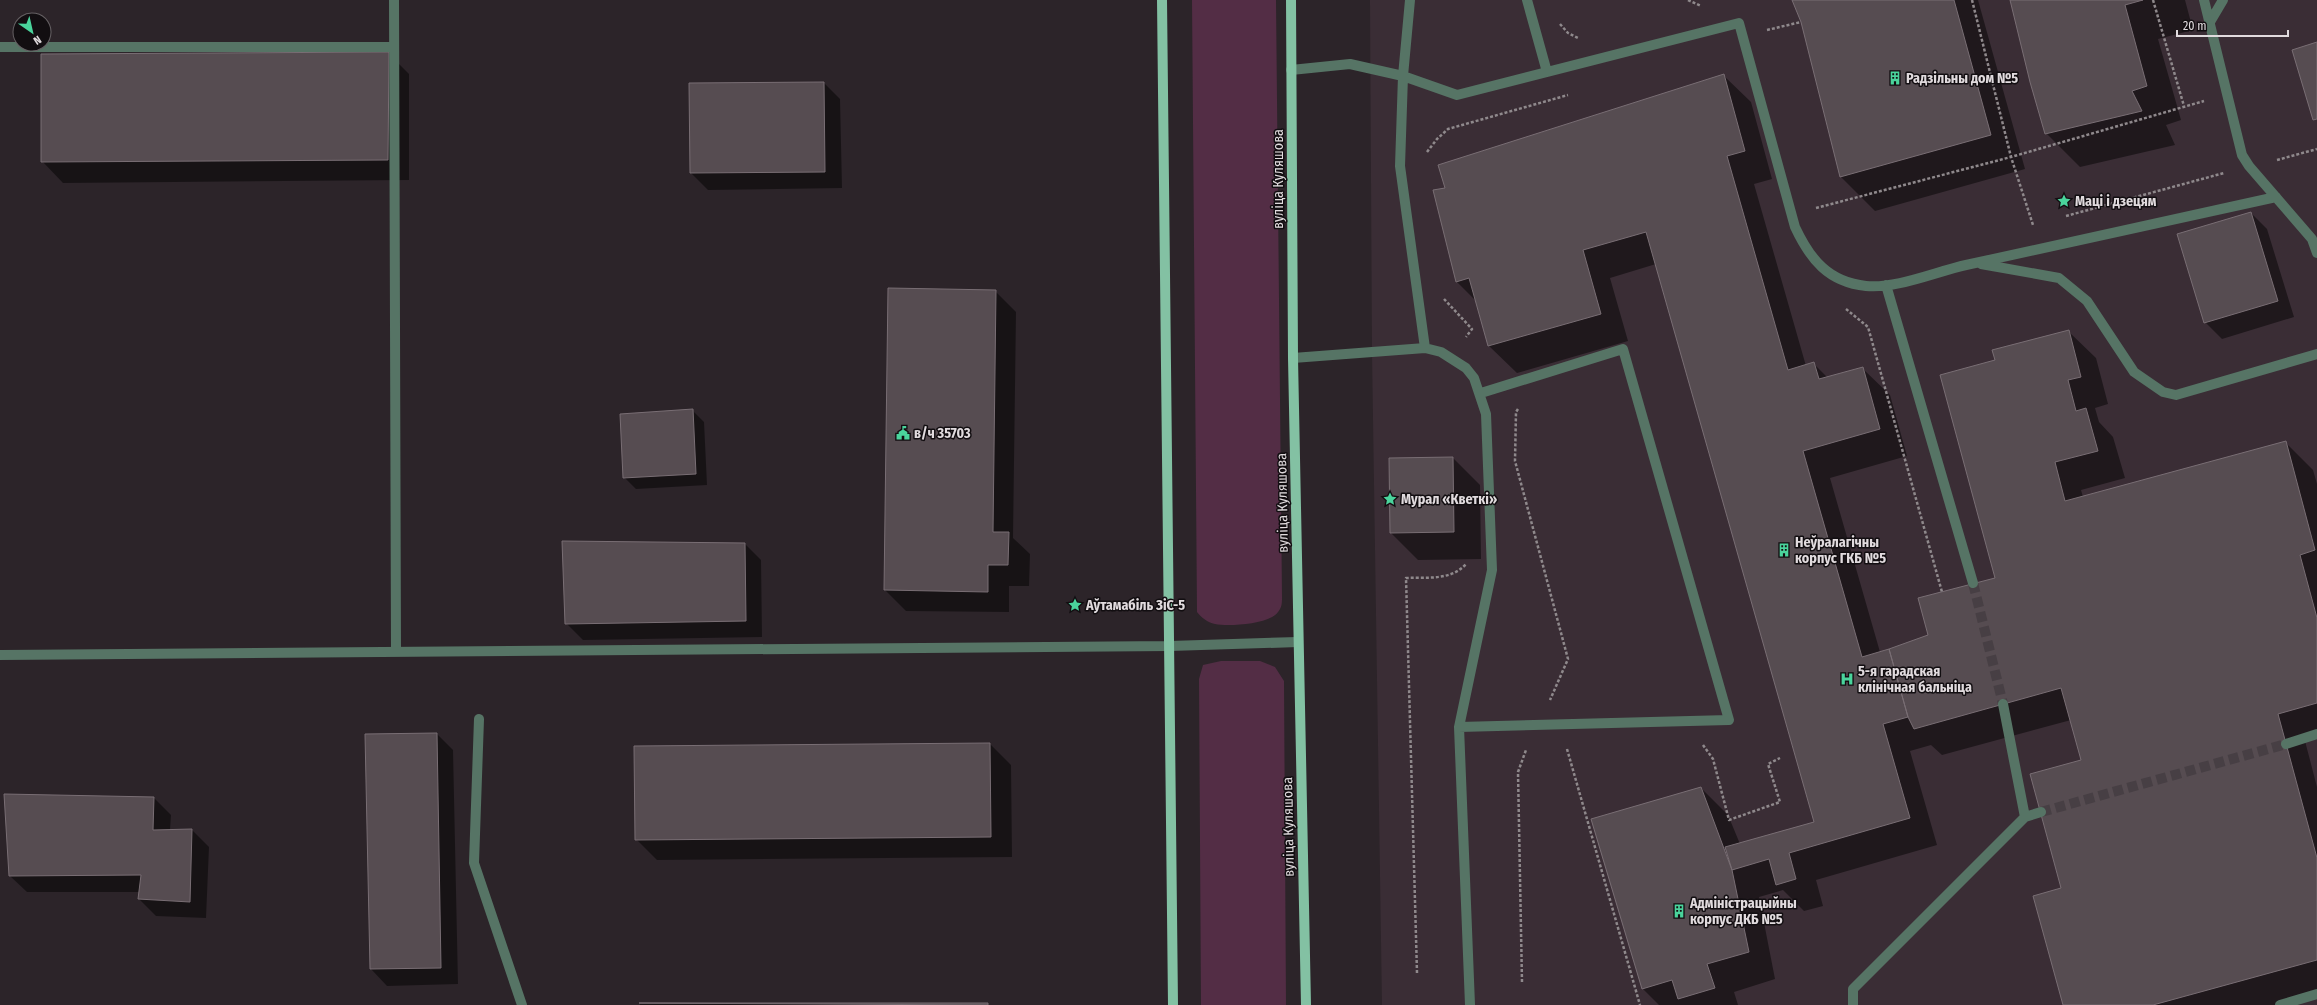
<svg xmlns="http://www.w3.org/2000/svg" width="2317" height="1005" viewBox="0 0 2317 1005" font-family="'Fira Sans Condensed',sans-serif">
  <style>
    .built { fill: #3a2d35 }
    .green { fill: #532d45 }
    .shadow { fill: #0007 }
    .building { fill: #564c51; stroke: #796e74 }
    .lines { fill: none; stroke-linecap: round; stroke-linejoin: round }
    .minor-tunnel { stroke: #473f44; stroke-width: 10; stroke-dasharray: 10 5; stroke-linecap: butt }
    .path { stroke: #8f898c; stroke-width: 2.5; stroke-dasharray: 3 2; stroke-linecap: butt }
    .minor { stroke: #567465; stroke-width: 10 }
    .major { stroke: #83c1a3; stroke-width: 10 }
    .labels { text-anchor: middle; stroke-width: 3; stroke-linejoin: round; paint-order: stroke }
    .poi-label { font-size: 14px; font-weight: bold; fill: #e1dbde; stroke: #120e11; text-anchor: start }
    .street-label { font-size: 14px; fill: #e1dbde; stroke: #120e11 }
  </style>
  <rect width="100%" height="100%" fill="#2c2429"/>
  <path class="built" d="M1370 0H2317V1005H1382L1372 353Z"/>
  <path class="green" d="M1192 0H1276L1282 597C1282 603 1282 607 1278 612 1270 624 1229 627 1215 624 1207 622 1202 618 1197 612Z
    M1221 661H1260L1275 667 1284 681 1286 1005H1201L1199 679 1203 665Z"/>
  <path class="shadow" d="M1793 0H1978L2025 169 1875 211 1841 177 1802 21Z
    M2012 0H2185L2193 30 2158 39 2181 120 2166 125 2175 145 2080 167 2046 133Z
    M388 53 409 74V180L63 183 42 161Z
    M1723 75 1751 102 1772 179 1754 184 1806 366 1814 364 1828 378 1862 368 1890 395 1907 456 1830 478 1880 652 1929 636 1996 578V360L2068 331 2096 358 2108 404 2095 408 2099 422 2113 437 2125 478 2081 490 2083 497 2286 443 2313 470 2317 484V738L2305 741 2317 787V995L2279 1005H2064L2063 889 2082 761 2071 720 1942 755 1931 745 1910 751 1937 845 1816 880 1823 906 1804 911 1783 890 1759 897 1775 979 1734 992 1738 1005H1659L1643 989 1701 788 1728 815 1740 844 1815 823 1656 264 1610 278 1628 341 1517 373 1489 346 1476 301 1457 282 1446 188Z
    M824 83 840 99 842 188 708 190 691 173Z
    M2251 213 2267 229 2294 317 2222 339 2205 322Z
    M995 291 1016 312 1013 538 1030 554 1029 586H1009V612L906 611 885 590Z
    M692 410 704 422 707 485 636 489 624 477Z
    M1453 458 1480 485 1481 559 1418 560 1391 533Z
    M745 544 761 560 762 637 583 640 566 623Z
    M437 734 453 750 458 984 387 986 371 969Z
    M990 744 1011 765 1012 857 657 860 636 839Z
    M5 795 154 798 171 815 170 830H192L209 847 206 918 156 916 139 899 140 892H27L10 876Z
    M987 1004 988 1005H640V1004Z"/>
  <path class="building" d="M1792 0H1954L1991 135 1840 177 1801 22Z
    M2010 0H2143L2125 5 2147 86 2132 91 2142 111 2045 134 2030 82Z
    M2317 42V119L2313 120 2292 50Z
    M389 52 388 160 41 162V54Z
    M1724 74 1745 151 1727 156 1788 370 1814 362 1819 379 1863 367 1880 429 1803 451 1862 657 1889 649 1908 717 1883 724 1910 818 1789 853 1796 879 1776 885 1769 859 1732 870 1725 847 1814 822 1646 232 1583 250 1601 314 1488 346 1469 278 1456 282 1433 190 1445 188 1438 165Z
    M824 82 825 172 690 173 689 83Z
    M2251 212 2278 301 2204 323 2177 234Z
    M888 288 996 290 993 532H1009L1008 565H988V592L884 590Z
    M2069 330 2081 377 2068 380 2076 411 2086 408 2098 451 2055 462 2065 501 2286 441 2315 550 2300 555 2317 618V703L2278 714 2317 858V960L2153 1005H2063L2033 896 2061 888 2030 774 2081 760 2061 688 1914 729 1908 717 1889 649 1928 635 1918 598 1995 578 1940 375 1995 360 1992 350Z
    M693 409 696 474 623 478 620 414Z
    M1453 457 1454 532 1390 533 1389 458Z
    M562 541 745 543 746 621 565 624Z
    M437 733 441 968 370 969 365 734Z
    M990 743 991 837 635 840 634 746Z
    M1701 787 1732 870 1749 952 1707 964 1715 988 1678 999 1672 980 1642 989 1591 819Z
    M4 794 154 797 153 830 192 829 190 902 138 899 141 875 9 876Z
    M639 1003H988V1005Z"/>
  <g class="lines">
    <path class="minor-tunnel" d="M1973 583 2003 704
      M2041 812 2286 744"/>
    <path class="path" d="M1688 0 1701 6
      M1972 0 2011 157 2033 225
      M2153 0 2184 106
      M1560 24 1568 33 1578 38
      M1767 30 1801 22
      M1427 152 1437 139 1448 129 1568 95
      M2277 160 2317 149
      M1816 208 2011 157 2204 101
      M2066 216 2224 173
      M1444 299 1472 329 1466 337
      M1846 309 1868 327 1942 592
      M1518 409 1516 412 1515 461 1568 659 1550 700
      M1703 745 1713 759 1729 820 1780 802 1768 764 1780 758
      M1567 749 1640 1005
      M1417 973 1406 578C1426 577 1451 581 1466 564
      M1522 982 1518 772 1526 750"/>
    <path class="minor" d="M394 0 396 652
      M1410 0 1403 76 1400 166 1425 348
      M1527 0 1547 72
      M2204 0 2242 155 2249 166 2312 239 2317 253
      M2210 22 2223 0
      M0 47H394
      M1291 70 1350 64 1403 76 1457 95 1739 23 1795 227C1810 259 1828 282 1866 286 1896 289 1935 272 1966 265 2069 243 2172 220 2276 197
      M1981 264 2059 278 2087 301 2134 372 2163 392 2176 395 2317 354
      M1886 285 1973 583
      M1293 358 1425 348 1441 352 1466 368 1474 378 1486 414 1492 570 1459 727
      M0 655 1170 646 1298 642
      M479 719 474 863 522 1005
      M2286 744 2317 734
      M2025 817 2041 812
      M1470 1005 1459 727 1729 720 1623 349 1481 393
      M1853 1005V989L2025 817 2003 704
      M2280 1005 2317 994"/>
    <path class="major" d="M1162 0 1173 1005
      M1291 0 1293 358 1306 1005"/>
  </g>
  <defs>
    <g id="building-bare" transform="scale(1.08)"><path d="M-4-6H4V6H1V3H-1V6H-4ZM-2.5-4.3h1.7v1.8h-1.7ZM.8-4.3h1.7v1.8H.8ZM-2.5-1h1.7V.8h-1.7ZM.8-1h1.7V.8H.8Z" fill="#4ad49c" stroke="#120e11" stroke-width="2.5" paint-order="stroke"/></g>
    <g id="sight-bare" transform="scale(1.08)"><path d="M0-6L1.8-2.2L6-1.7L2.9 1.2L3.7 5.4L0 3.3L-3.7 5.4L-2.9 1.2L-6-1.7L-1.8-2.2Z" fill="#4ad49c" stroke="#120e11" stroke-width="2.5" paint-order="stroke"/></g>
    <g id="civic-bare" transform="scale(1.08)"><path d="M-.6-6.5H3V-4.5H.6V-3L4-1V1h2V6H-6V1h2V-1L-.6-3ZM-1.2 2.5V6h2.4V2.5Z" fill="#4ad49c" stroke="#120e11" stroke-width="2.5" paint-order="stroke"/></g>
    <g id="hospital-bare" transform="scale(1.08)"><path d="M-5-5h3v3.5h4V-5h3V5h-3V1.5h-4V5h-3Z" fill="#4ad49c" stroke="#120e11" stroke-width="2.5" paint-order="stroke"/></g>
  </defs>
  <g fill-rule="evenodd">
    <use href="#building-bare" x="1895" y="78"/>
    <use href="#sight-bare" x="2064" y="201"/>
    <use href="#civic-bare" x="903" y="433"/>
    <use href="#sight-bare" x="1390" y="499"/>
    <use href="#building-bare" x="1784" y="550"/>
    <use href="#sight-bare" x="1075" y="605"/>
    <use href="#hospital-bare" x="1847" y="679"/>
    <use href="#building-bare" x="1679" y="911"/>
  </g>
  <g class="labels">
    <g class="poi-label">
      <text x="1906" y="83">Радзільны дом №5</text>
      <text x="2075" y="206">Маці і дзецям</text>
      <text x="914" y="438">в/ч 35703</text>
      <text x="1401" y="504">Мурал «Кветкі»</text>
      <text x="1795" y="547">Неўралагічны<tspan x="1795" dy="16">корпус ГКБ №5</tspan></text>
      <text x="1086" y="610">Аўтамабіль ЗіС-5</text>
      <text x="1858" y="676">5-я гарадская<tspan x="1858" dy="16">клінічная бальніца</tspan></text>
      <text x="1690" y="908">Адміністрацыйны<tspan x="1690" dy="16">корпус ДКБ №5</tspan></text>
    </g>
    <g class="street-label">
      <text transform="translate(1278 179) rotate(-90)" y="5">вуліца Куляшова</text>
      <text transform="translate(1282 503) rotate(-91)" y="5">вуліца Куляшова</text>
      <text transform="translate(1288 827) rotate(-91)" y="5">вуліца Куляшова</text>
    </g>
  </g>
  <g transform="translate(32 32) rotate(146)"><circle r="19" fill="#120e11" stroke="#656063"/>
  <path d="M0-3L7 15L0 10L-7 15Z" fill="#4ad49c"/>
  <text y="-6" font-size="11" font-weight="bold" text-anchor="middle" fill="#e1dbde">N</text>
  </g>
  <path d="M2177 30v6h111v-6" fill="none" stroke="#e1dbde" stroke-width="2"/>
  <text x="2183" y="30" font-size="12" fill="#e1dbde" stroke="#120e11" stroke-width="3" paint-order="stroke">20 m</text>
</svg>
